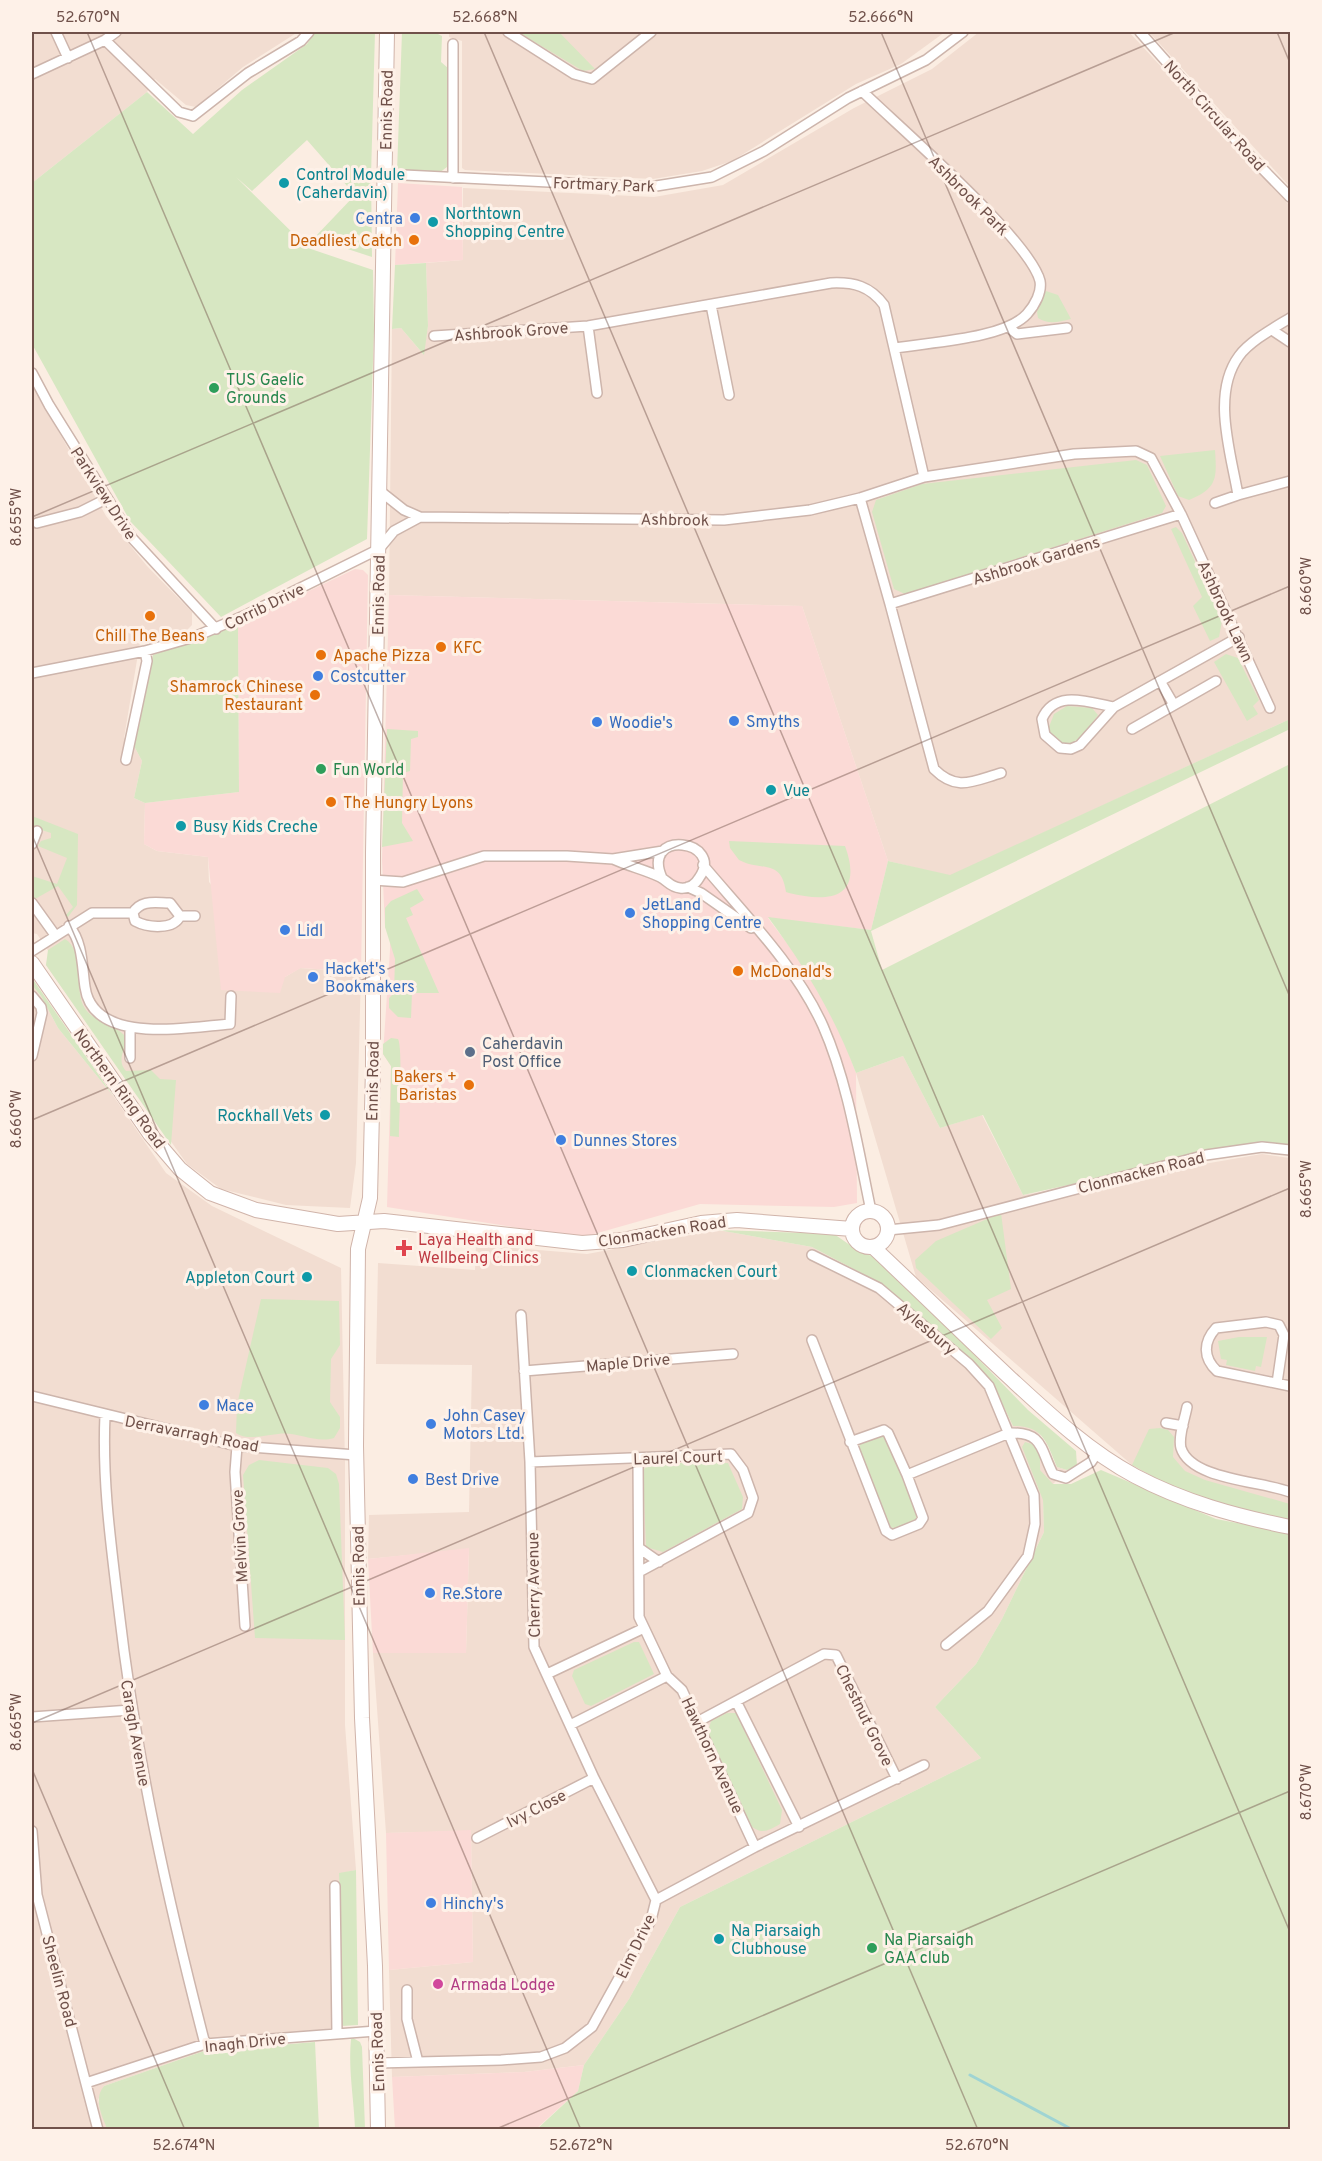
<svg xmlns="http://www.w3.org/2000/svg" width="1322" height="2161" viewBox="0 0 1322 2161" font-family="Overpass,sans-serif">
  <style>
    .residential { fill: #f2ddd1 }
    .commercial { fill: #fbdad6 }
    .green { fill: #d7e7c2 }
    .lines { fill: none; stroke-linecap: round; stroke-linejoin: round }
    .stream { stroke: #9fd4d3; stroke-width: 3 }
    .street-casing { stroke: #cdb5ac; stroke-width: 12 }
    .secondary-casing { stroke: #d0b4aa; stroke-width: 16 }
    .street { stroke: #fff; stroke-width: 9 }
    .secondary { stroke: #fff; stroke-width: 14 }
    .ticks { fill: none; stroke: #70514a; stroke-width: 1.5; stroke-opacity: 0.45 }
    .culture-dot { fill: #0f9aa8; stroke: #fef1e8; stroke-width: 2 }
    .shop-dot { fill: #3f7fe0; stroke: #fef1e8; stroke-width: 2 }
    .food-dot { fill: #e8710a; stroke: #fef1e8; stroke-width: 2 }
    .leisure-dot { fill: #2e9e5b; stroke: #fef1e8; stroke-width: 2 }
    .service-dot { fill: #5c6f8a; stroke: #fef1e8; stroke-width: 2 }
    .health-dot { fill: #e0444e; stroke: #fef1e8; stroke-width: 2 }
    .hotel-dot { fill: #d1479c; stroke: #fef1e8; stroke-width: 2 }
    .labels { text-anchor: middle; stroke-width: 6; stroke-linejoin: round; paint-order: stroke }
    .street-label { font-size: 16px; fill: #70514a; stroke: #fef1e8 }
    .culture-label { font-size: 16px; fill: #0d838f; stroke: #fef1e8; text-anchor: start }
    .shop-label { font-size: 16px; fill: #366cbe; stroke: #fef1e8; text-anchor: start }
    .food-label { font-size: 16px; fill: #c56008; stroke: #fef1e8; text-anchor: start }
    .leisure-label { font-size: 16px; fill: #27864d; stroke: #fef1e8; text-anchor: start }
    .service-label { font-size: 16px; fill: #4e5e75; stroke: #fef1e8; text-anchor: start }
    .health-label { font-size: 16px; fill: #be3a42; stroke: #fef1e8; text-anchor: start }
    .hotel-label { font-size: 16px; fill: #b23c85; stroke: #fef1e8; text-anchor: start }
    .neatline { fill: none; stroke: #70514a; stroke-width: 2 }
    .ticks-label { font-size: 15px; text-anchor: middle; fill: #70514a }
  </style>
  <rect width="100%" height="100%" fill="#fbede2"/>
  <path class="residential" d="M32 32H298L243 67 196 107 186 105 155 79 147 92 32 183Z
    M449 32H945L901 64 856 84 732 161 702 171 653 179 465 170 462 168V41L449 37Z
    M979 32H1129L1290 206V719L950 876 888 861 802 606 389 595 392 329 401 328 423 354 428 326 426 263 463 260V188L654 197 723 185 854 108 932 69Z
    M1149 32H1290V187Z
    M32 384 106 516 147 566 192 612V625L186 631 140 642 124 738 133 744 142 761 134 798 145 803 144 844 157 851 208 857 209 882 285 977 300 968 361 972 356 1163 350 1208 286 1205 221 1189 187 1164 46 965 49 952 37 934 32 933Z
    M32 985 41 996 58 1028 114 1097 166 1173 212 1206 341 1268 345 1463V1725L356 1870 339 1874 342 2026 204 2051 104 2086 98 2100 107 2129H32Z
    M903 1056 940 1128 982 1115 1023 1195 1262 1154 1290 1158V1525L1185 1494 1132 1465 916 1277 856 1073Z
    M718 1230 812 1247 882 1284 969 1358 993 1384 1013 1426H1028L1038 1431 1057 1467 1067 1470 1053 1484 1043 1500 1044 1532 1002 1619 976 1664 935 1707 981 1758 680 1907 629 1999 584 2065 524 2072 392 2077 389 1970 473 1962 471 1831 386 1833 373 1653H466L469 1549 368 1559 369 1515 469 1512 472 1365 376 1364 378 1263 475 1270 476 1245 587 1254Z"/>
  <path class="commercial" d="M398 183 462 187 463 260 395 265Z
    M355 569 363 570 368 575 361 972 301 968 285 977 280 993 221 990 208 857 157 851 144 844 145 803 239 792 238 625Z
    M389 595 802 606 888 861 871 930 768 918 801 962 825 1001 841 1033 856 1073 857 1203 834 1207 700 1204 587 1236 550 1233 387 1207 391 1066 383 1054 390 950V936L385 927 382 860Z
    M469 1548 466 1653H373L368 1559Z
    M471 1830 473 1962 389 1970 386 1833Z
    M584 2065 578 2091 536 2129H395L392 2077 524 2072Z"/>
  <path class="green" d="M315 32H375L371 176 372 257 314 238 355 195 307 140 252 191 236 177 308 248 373 270 374 331 367 539 221 617 130 521 32 344V183L147 92 193 134 242 90 307 44Z
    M402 32H434L442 36 441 62 448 68 447 167 439 173 397 172Z
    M518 32H559L595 69 583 71Z
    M426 263 428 326 424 355 401 328 392 329 395 265Z
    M1046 291 1058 295 1071 319C1058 322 1049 325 1038 318L1037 312Z
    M1215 450C1217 479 1217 488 1189 500L1178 496 1160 456Z
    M1136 460 1147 465 1166 506 1162 513 905 594 894 589 872 512 876 500 922 484Z
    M1176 527 1182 533 1222 621 1219 637 1210 641 1193 606 1202 597 1171 529Z
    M238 625 239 792 145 803 134 798 142 761 133 744 153 655Z
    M1226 654 1238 658 1259 700 1253 706 1258 714 1247 721 1214 662Z
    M1067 706 1092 708 1098 715 1085 733 1070 745H1063L1047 732 1054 714Z
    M1290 719V729L871 931 882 970 1290 764V1145L1263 1142 1023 1195 983 1115 940 1128 903 1056 856 1073C834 1015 805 967 768 917L871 930 888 861 950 875Z
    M387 729 418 731V737L411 739 410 771 403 773 402 823 413 841 382 847Z
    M32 816 78 834 77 905 68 917 66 915 73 907 58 886 35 899 32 895V876L57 884 67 858 38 846 41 841 51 838V833L32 827Z
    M729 841 845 846C864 898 830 903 789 893L786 892C781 858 762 872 739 860L730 848Z
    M417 889 424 900 410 908 413 915 406 918 439 993H412L411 1018 398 1017 389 1008V998L394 993 395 959 385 927V908L391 901Z
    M65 939C84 950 75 986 83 1005 90 1021 113 1023 124 1035 128 1049 115 1059 126 1071L151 1070 160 1079 176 1080 171 1145 46 965 48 950Z
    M32 978 114 1097 58 1028 41 996 32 985Z
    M391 1038 398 1039C403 1047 399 1121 399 1137L390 1136 391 1066 383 1054V1044Z
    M1001 1213 1011 1289 987 1300 1002 1328 991 1339 916 1268 915 1260 936 1241Z
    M718 1230 834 1234 860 1252 881 1259 1028 1410 1076 1451 1077 1466 1067 1470 1057 1467C1047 1443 1043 1425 1013 1426L993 1384 969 1358 882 1284 812 1247Z
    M261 1299 339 1301 340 1345 331 1359 330 1402 340 1417V1428L334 1438C315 1444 298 1431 278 1434 265 1435 247 1441 236 1433L237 1405Z
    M1239 1337H1267L1261 1367 1256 1366 1255 1371 1226 1365 1227 1360 1221 1359 1218 1341Z
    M1160 1428 1168 1430 1174 1437 1173 1457 1185 1471 1205 1480 1290 1504V1525L1185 1494 1132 1465 1149 1429Z
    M880 1435 886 1438 917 1515 916 1521 895 1528 889 1527 859 1450 860 1442Z
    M1025 1442 1032 1444 1040 1455V1470L1053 1484H1071L1101 1470 1216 1519 1290 1533V2129L536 2130 578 2091 584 2065 629 1999 680 1907 981 1758 935 1707 976 1664 1002 1619 1044 1532 1043 1500 1022 1447Z
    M259 1460 328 1468 336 1474 339 1484 345 1640 255 1638 243 1475 249 1465Z
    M650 1463H728L743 1497 742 1509 663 1552 646 1547 643 1470Z
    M634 1642H639L654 1674 591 1706 585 1704 572 1676 574 1670Z
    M727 1713H736L782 1810 780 1824C768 1831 761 1835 750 1825L707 1735 711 1721Z
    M356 1870 358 2025 342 2026 339 1873Z
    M353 2038 360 2042 362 2047 365 2129H355C354 2099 348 2070 351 2039Z
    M315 2042 319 2129H107C102 2115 93 2099 104 2086L204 2051Z"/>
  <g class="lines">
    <path class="stream" d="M970 2075 1073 2130"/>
    <g class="street-casing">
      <path id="street" d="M56 32 68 58
        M508 32 574 74 592 79 651 32
        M1140 32 1250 156 1290 197
        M105 40 179 112 193 116 248 73 301 41 309 32
        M453 44V178
        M32 74 105 40 116 32
        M862 91C897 125 1030 240 1040 281 1042 292 1035 305 1027 314 1004 339 930 342 896 348
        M384 174 650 187 712 177 764 151 848 98 926 60 963 32
        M711 305 729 395
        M1290 318C1274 328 1250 341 1239 356 1211 394 1231 453 1238 495L1290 481
        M588 326 597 393
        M1008 327 1017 334 1067 328
        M1272 330 1290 342
        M32 373 49 405 132 538 216 629
        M924 477 1074 454 1136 451 1151 458 1181 514 1270 708
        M380 491 404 510 420 517
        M860 498 890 604 1181 514
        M1215 503 1238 495
        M37 523 80 512 106 499
        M890 604 934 769C957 792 973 781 1001 773
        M32 673 145 651 194 637 246 615 379 549 394 531 420 517 724 520 810 510 860 498 924 477 884 305C870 286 854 282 831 283L588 326 434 336
        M1160 681 1174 705
        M1114 707C1088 702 1055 689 1042 719L1045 735 1060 748 1071 749 1080 745 1114 707 1239 637
        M1132 729 1216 681
        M126 760 147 661 145 651
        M32 844 37 831
        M613 859C628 866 646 870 660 877 668 881 670 887 680 888 688 889 695 885 699 878 726 840 640 828 662 878
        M703 865C745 915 796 966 823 1026 848 1083 858 1149 871 1211
        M373 880 403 882 484 856H567L613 859 663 851
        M688 887 701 893 751 928
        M32 903 55 935
        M180 916 170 903C156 903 141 899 133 913L135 921C148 928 174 930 180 916H195
        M69 926C83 942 82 967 85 987 93 1046 189 1027 230 1024L231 996
        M32 951 92 913H133
        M32 996 41 1007 42 1013 32 1056
        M130 1058V1029
        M888 1230 939 1225 1206 1155 1262 1147 1290 1150
        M812 1255 879 1288 969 1364 989 1386 1034 1495 1035 1524 1028 1556 988 1611 946 1645
        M521 1315 530 1462 534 1647 594 1778 656 1900
        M812 1340 886 1531 892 1535 919 1524 923 1518 907 1475 1009 1433C1044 1432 1040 1449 1053 1474L1066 1478 1091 1462 1098 1452
        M524 1371 733 1354
        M1277 1383 1284 1335 1279 1325 1266 1322 1216 1328C1203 1342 1203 1358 1217 1371L1290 1386
        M32 1396 237 1446 356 1455
        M1187 1407C1185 1418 1178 1437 1181 1448 1191 1480 1262 1481 1290 1492
        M105 1415C102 1481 111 1545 119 1611 136 1758 168 1901 205 2044
        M1166 1423 1183 1426
        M850 1442 884 1430 888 1433 907 1475
        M237 1446 235 1472 245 1626
        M638 1459 639 1617 667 1676 682 1690 755 1847
        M530 1462 731 1454 743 1470 753 1498 748 1513 639 1572
        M639 1548 659 1562
        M547 1674 642 1629
        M736 1701 799 1827
        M32 1717 131 1710
        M697 1722 824 1654 836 1655 897 1779
        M570 1725 667 1676
        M32 1831 37 1895 98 2130
        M477 1838 594 1778
        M335 1886 337 2034
        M407 1990V2019L418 2062
        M377 2063 501 2060 541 2057 565 2048 592 2027 651 1920 656 1900 755 1847 924 1765
        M86 2083 205 2044 376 2031"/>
    </g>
    <g class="secondary-casing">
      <path id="secondary" d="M32 963 150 1134 180 1169 210 1193 256 1210 338 1224 384 1221 582 1243 623 1240 701 1223 737 1220 852 1229
        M852 1229a18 18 0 1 1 36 0a18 18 0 1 1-36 0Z
        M873 1247C919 1290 963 1334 1009 1377 1047 1412 1088 1451 1135 1476 1184 1502 1236 1516 1290 1527
        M378 2130 375 1966 362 1718 356 1446 358 1249 370 1198 373 1067V853L387 32"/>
    </g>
    <use href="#street" class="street"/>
    <use href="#secondary" class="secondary"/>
  </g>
  <path class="ticks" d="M87 32 978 2130M484 32 1290 1932M881 32 1290 997M1277 32 1290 63M32 517 1176 32M32 835 581 2130M32 1120 1290 586M32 1723 1290 1188M32 1769 185 2130M494 2130 1290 1791"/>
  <g class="culture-dot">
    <circle cx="284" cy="183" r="6"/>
    <circle cx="433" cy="222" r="6"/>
    <circle cx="771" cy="790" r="6"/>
    <circle cx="181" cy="826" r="6"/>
    <circle cx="325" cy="1115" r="6"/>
    <circle cx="632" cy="1271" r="6"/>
    <circle cx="307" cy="1277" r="6"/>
    <circle cx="719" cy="1939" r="6"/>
  </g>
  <g class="shop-dot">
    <circle cx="415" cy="218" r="6"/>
    <circle cx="318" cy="676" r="6"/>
    <circle cx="734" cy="721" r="6"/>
    <circle cx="597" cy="722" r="6"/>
    <circle cx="630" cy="913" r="6"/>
    <circle cx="285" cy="930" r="6"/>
    <circle cx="313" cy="977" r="6"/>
    <circle cx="561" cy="1140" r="6"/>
    <circle cx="204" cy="1405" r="6"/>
    <circle cx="431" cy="1424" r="6"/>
    <circle cx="413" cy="1479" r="6"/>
    <circle cx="430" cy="1593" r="6"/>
    <circle cx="431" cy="1903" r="6"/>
  </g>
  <g class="food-dot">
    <circle cx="414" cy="240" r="6"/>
    <circle cx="150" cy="616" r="6"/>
    <circle cx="441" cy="647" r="6"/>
    <circle cx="321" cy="655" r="6"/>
    <circle cx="315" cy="695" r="6"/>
    <circle cx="331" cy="802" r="6"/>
    <circle cx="738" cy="971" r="6"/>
    <circle cx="469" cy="1085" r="6"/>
  </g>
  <g class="leisure-dot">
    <circle cx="214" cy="388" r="6"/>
    <circle cx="321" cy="769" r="6"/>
    <circle cx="872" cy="1948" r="6"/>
  </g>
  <circle class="service-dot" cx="470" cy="1052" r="6"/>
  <path class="health-dot" d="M401 1239h6v6h6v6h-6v6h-6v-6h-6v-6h6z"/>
  <circle class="hotel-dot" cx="438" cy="1984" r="6"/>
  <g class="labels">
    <g class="street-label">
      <text transform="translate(386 110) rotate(-89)" y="6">Ennis Road</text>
      <text transform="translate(1215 115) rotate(48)" y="6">North Circular Road</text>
      <text transform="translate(604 184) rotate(2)" y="6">Fortmary Park</text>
      <text transform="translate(969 195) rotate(45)" y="6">Ashbrook Park</text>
      <text transform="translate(511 331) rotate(-4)" y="6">Ashbrook Grove</text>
      <text transform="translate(104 493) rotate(57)" y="6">Parkview Drive</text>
      <text transform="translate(675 519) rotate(1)" y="6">Ashbrook</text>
      <text transform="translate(1036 560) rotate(-17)" y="6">Ashbrook Gardens</text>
      <text transform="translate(378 595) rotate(-89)" y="6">Ennis Road</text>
      <text transform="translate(264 606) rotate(-26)" y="6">Corrib Drive</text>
      <text transform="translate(1226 611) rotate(65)" y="6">Ashbrook Lawn</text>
      <text transform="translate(372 1081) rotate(-89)" y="6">Ennis Road</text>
      <text transform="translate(120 1088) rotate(54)" y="6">Northern Ring Road</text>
      <text transform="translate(1141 1172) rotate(-14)" y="6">Clonmacken Road</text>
      <text transform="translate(662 1231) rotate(-9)" y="6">Clonmacken Road</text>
      <text transform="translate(927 1328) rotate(40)" y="6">Aylesbury</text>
      <text transform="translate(628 1362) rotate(-5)" y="6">Maple Drive</text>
      <text transform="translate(192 1433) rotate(11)" y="6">Derravarragh Road</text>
      <text transform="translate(678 1457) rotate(-2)" y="6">Laurel Court</text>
      <text transform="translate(239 1536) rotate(-93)" y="6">Melvin Grove</text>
      <text transform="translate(358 1566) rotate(-91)" y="6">Ennis Road</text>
      <text transform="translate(533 1585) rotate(-91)" y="6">Cherry Avenue</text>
      <text transform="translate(865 1715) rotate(64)" y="6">Chestnut Grove</text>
      <text transform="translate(136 1733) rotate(80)" y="6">Caragh Avenue</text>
      <text transform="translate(713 1755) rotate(65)" y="6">Hawthorn Avenue</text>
      <text transform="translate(536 1808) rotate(-27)" y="6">Ivy Close</text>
      <text transform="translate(635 1946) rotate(-64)" y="6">Elm Drive</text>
      <text transform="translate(60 1981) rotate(75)" y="6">Sheelin Road</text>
      <text transform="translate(245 2042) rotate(-6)" y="6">Inagh Drive</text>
      <text transform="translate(377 2052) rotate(-92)" y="6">Ennis Road</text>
    </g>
    <g class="culture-label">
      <text x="296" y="180">Control Module<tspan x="296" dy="18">(Caherdavin)</tspan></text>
      <text x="445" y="219">Northtown<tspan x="445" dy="18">Shopping Centre</tspan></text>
      <text x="783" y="796">Vue</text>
      <text x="193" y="832">Busy Kids Creche</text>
      <text x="313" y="1121" text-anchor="end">Rockhall Vets</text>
      <text x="644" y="1277">Clonmacken Court</text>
      <text x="295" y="1283" text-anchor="end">Appleton Court</text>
      <text x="731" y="1936">Na Piarsaigh<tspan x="731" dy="18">Clubhouse</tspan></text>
    </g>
    <g class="shop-label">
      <text x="403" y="224" text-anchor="end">Centra</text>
      <text x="330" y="682">Costcutter</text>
      <text x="746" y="727">Smyths</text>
      <text x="609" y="728">Woodie's</text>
      <text x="642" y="910">JetLand<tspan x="642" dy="18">Shopping Centre</tspan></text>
      <text x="297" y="936">Lidl</text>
      <text x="325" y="974">Hacket's<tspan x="325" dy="18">Bookmakers</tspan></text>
      <text x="573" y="1146">Dunnes Stores</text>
      <text x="216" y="1411">Mace</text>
      <text x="443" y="1421">John Casey<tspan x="443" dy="18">Motors Ltd.</tspan></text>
      <text x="425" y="1485">Best Drive</text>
      <text x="442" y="1599">Re.Store</text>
      <text x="443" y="1909">Hinchy's</text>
    </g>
    <g class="food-label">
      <text x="402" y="246" text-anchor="end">Deadliest Catch</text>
      <text x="150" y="641" text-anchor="middle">Chill The Beans</text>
      <text x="453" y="653">KFC</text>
      <text x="333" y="661">Apache Pizza</text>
      <text x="303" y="692" text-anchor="end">Shamrock Chinese<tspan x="303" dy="18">Restaurant</tspan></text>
      <text x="343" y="808">The Hungry Lyons</text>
      <text x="750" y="977">McDonald's</text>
      <text x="457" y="1082" text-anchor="end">Bakers +<tspan x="457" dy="18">Baristas</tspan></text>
    </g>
    <g class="leisure-label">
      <text x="226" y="385">TUS Gaelic<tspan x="226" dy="18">Grounds</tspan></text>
      <text x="333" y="775">Fun World</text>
      <text x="884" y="1945">Na Piarsaigh<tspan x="884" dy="18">GAA club</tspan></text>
    </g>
    <g class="service-label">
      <text x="482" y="1049">Caherdavin<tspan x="482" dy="18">Post Office</tspan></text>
    </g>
    <g class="health-label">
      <text x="418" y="1245">Laya Health and<tspan x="418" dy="18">Wellbeing Clinics</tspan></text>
    </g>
    <g class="hotel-label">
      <text x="450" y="1990">Armada Lodge</text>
    </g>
  </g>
  <rect width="1322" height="2161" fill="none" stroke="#fef1e8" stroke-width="66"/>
  <rect x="33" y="33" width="1256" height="2095" class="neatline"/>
  <g class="ticks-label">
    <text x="88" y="22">52.670°N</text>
    <text x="485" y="22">52.668°N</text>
    <text x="881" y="22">52.666°N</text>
    <text transform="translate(16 517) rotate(-90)" y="5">8.655°W</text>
    <text transform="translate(1306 586) rotate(-90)" y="5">8.660°W</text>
    <text transform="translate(16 1119) rotate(-90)" y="5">8.660°W</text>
    <text transform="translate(1306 1189) rotate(-90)" y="5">8.665°W</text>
    <text transform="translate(16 1722) rotate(-90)" y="5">8.665°W</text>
    <text transform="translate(1306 1792) rotate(-90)" y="5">8.670°W</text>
    <text x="184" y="2150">52.674°N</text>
    <text x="581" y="2150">52.672°N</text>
    <text x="977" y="2150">52.670°N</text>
  </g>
</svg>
